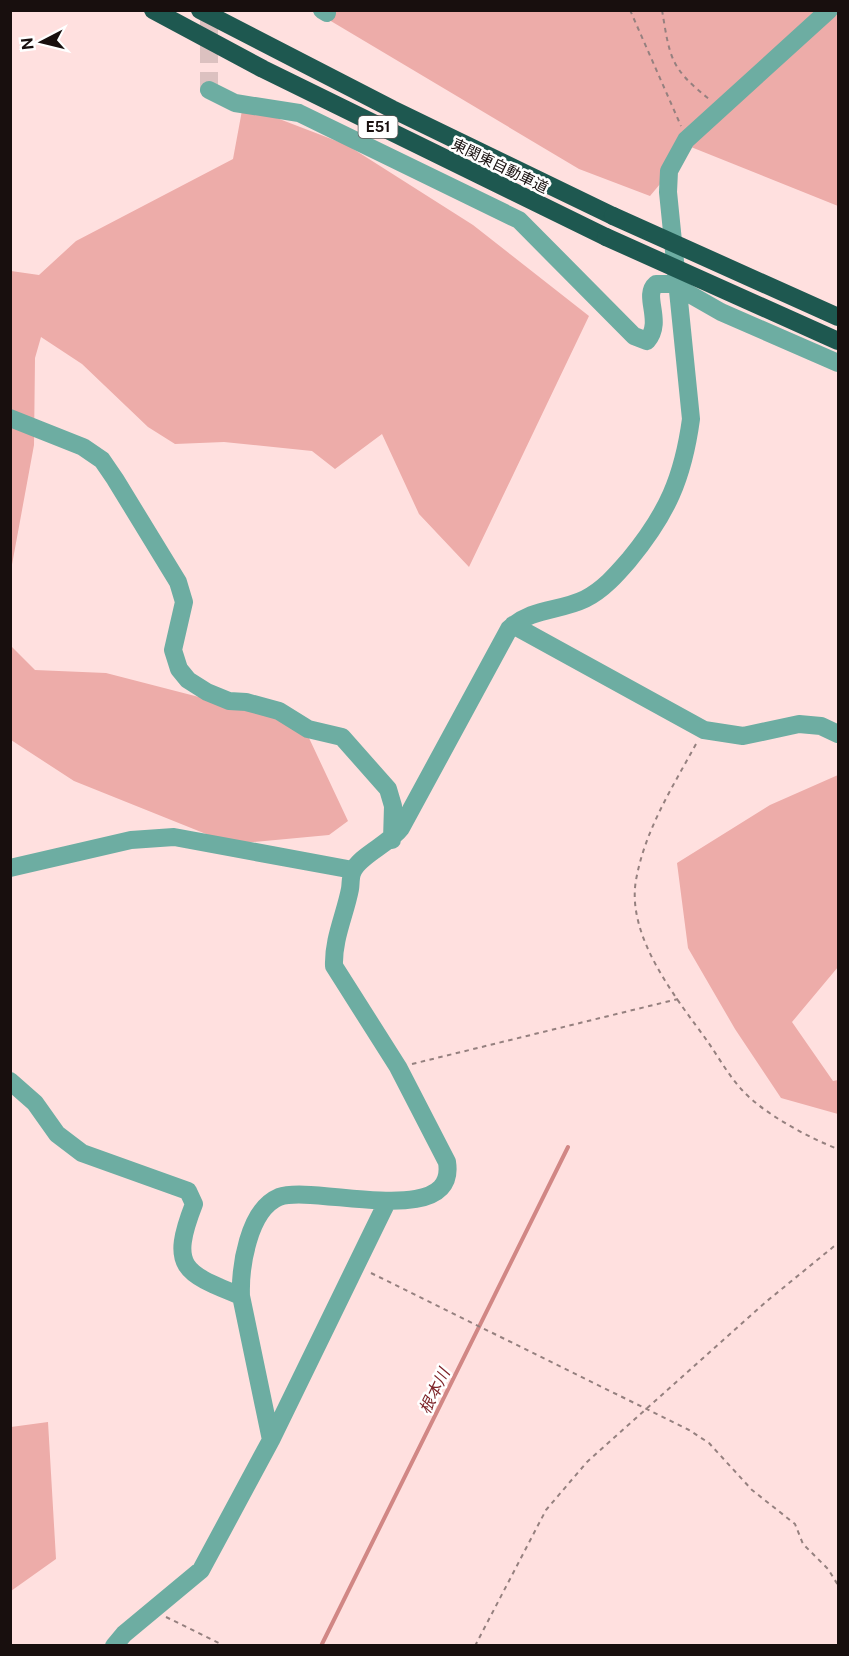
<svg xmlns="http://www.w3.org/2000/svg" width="849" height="1656" viewBox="0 0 849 1656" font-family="'Public Sans','Noto Sans JP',sans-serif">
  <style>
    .green { fill: #edaca9 }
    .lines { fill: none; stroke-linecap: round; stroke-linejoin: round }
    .stream { stroke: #d18785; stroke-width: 4 }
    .minor-tunnel { stroke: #dcc1c0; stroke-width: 18; stroke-dasharray: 18 9; stroke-linecap: butt }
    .path { stroke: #95807f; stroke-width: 2; stroke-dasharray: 4.5 4.5; stroke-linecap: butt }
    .minor { stroke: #6dada2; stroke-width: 18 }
    .highway { stroke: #1e5850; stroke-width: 18 }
    .highway-bridge { stroke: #1e5850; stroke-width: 18 }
    .labels { text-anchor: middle; stroke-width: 5; stroke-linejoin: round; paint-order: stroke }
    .shield { fill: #fff; stroke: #5d5756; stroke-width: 1.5 }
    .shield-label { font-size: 14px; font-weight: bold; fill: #180f0e }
    .street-label { font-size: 15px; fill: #180f0e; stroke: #fff }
    .water-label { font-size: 16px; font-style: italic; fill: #7f262b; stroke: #fff }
  </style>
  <rect width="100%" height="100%" fill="#ffe0df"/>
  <path class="green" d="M314 11H838V206L691 147 650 196 579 169Z
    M243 105 347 145 473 225 589 316 469 567 419 514 382 434 335 469 312 451 224 442 175 444 148 427 82 364 41 337 35 358 34 445 11 570V271L39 275 76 241 233 159Z
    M10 645 35 670 106 673 269 715 309 738 348 821 329 835 231 844 74 781 11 740Z
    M838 775V967L792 1022 833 1081 838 1080V1114L781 1098 735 1029 688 948 677 863 770 805Z
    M48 1422 56 1559 11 1591V1427Z"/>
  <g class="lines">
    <path class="stream" d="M321 1646 568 1147"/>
    <path class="minor-tunnel" d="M209 90V10"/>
    <path class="path" d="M630 10 681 126
      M662 10C670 58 670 68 709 99
      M696 744C672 788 645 830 636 880 626 937 677 999 708 1042 719 1058 729 1076 742 1090 764 1114 809 1138 838 1149
      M412 1064 678 999
      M371 1273 689 1430 709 1443 752 1490 795 1524 803 1544 828 1569 838 1585
      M166 1617 225 1646
      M475 1646 546 1510 587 1462 767 1301 838 1243"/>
    <path class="minor" d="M322 10 327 13
      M209 90 235 103 299 113 519 220 634 336 647 341C664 321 642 296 656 284H672L721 312 838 363
      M10 418 83 447 102 460 115 479 178 582 184 602 173 650 179 669 188 680 207 692 229 701 246 702 279 711 308 729 342 737 388 789 393 806 392 840
      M513 625 704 730 743 736 799 724 821 726 838 734
      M10 868 131 840 174 837 353 870
      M10 1081 35 1103 57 1134 82 1153 188 1191 194 1204C169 1268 184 1273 241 1296
      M271 1440 241 1296C240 1268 248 1210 279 1197 315 1184 458 1231 447 1162L398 1067 334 966C333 939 345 915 350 889 351 884 350 876 353 871 359 856 389 844 401 828L509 629C533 607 558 612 585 599 603 590 616 575 629 560 667 514 683 478 691 419L668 192 669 171 686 140 829 10
      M114 1646 124 1634 201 1570 271 1440 387 1202"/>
    <path class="highway" d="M153 10 263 69 606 237
      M200 10 392 109 613 216"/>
    <path class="highway-bridge" d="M613 216 838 317
      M606 237 838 341"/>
  </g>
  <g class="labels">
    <rect class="shield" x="358.5" y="116" width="39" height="22" rx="4.5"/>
    <g class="shield-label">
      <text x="378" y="132">E51</text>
    </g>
    <g class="street-label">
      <text transform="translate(500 166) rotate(26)" y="5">東関東自動車道</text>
    </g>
    <g class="water-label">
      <text transform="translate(434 1391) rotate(-64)" y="6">根本川</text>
    </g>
  </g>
  <rect width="849" height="1656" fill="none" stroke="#180f0e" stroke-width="24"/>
  <g transform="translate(42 42) rotate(263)" stroke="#ffffff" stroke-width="4.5" paint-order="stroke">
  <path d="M0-4.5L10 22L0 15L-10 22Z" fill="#180f0e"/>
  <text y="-9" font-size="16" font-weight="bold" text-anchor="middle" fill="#180f0e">N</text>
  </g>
</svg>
